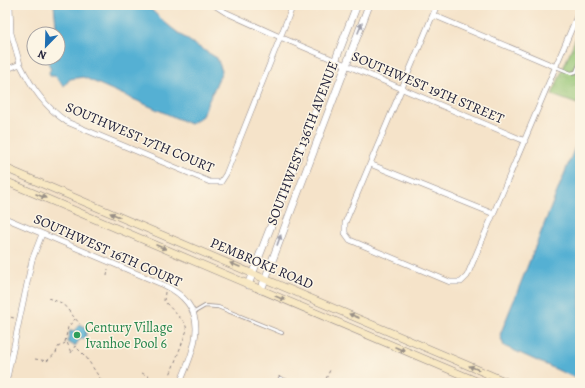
<svg xmlns="http://www.w3.org/2000/svg" width="585" height="388" viewBox="0 0 585 388" font-family="Alegreya,serif">
  <style>
    .park { fill: url(#park-crowns); stroke: #5c7458 }
    .water { fill: #55b0d3; stroke: #3c6987 }
    .lines { fill: none; stroke-linecap: round; stroke-linejoin: round }
    .service-casing { stroke: #8c8282; stroke-width: 4 }
    .minor-casing { stroke: #8c8282; stroke-width: 6 }
    .tertiary-casing { stroke: #8c8282; stroke-width: 8 }
    .secondary-casing { stroke: #8c8282; stroke-width: 8 }
    .path { stroke: #8c8282; stroke-width: 1; stroke-dasharray: 3 3; stroke-linecap: butt }
    .service { stroke: #fff; stroke-width: 2.5 }
    .minor { stroke: #fff; stroke-width: 5 }
    .tertiary { stroke: #fff; stroke-width: 7 }
    .secondary { stroke: #f8e8c3; stroke-width: 7 }
    .oneway { fill: #9c9ca7 }
    .oneway2 { fill: #988f86 }
    .leisure-dot { fill: #2e9e5b; stroke: #fcf5e5; stroke-width: 1.5 }
    .labels { text-anchor: middle; stroke-width: 3; stroke-linejoin: round; paint-order: stroke }
    .street-label { font-size: 14px; fill: #22223b; stroke: #fcf5e5 }
    .leisure-label { font-size: 14px; fill: #27864d; stroke: #fcf5e5; text-anchor: start }
  </style>
  <defs>
    <pattern id="park-crowns" width="20" height="18" patternUnits="userSpaceOnUse"><rect width="20" height="18" fill="#95c574"/><path d="M2 6a3 3 0 1 1 6 0M12 15a3 3 0 1 1 6 0" fill="none" stroke="#80a965"/></pattern>
  </defs>
  <rect width="100%" height="100%" fill="#fcf5e5"/>
  <filter id="ink" filterUnits="userSpaceOnUse"><feTurbulence type="fractalNoise" baseFrequency=".025" numOctaves="2"/><feDisplacementMap in="SourceGraphic" scale="8" xChannelSelector="R" yChannelSelector="G"/><feConvolveMatrix kernelMatrix="1 2 1 2 8 2 1 2 1" color-interpolation-filters="sRGB"/></filter>
  <filter id="wash" filterUnits="userSpaceOnUse"><feTurbulence type="fractalNoise" baseFrequency=".012" numOctaves="4" result="noise"/><feDisplacementMap in="SourceGraphic" scale="16" xChannelSelector="R" yChannelSelector="G"/><feGaussianBlur stdDeviation="0.9" result="paint"/><feColorMatrix in="noise" values="0 0 0 0 0 0 0 0 0 0 0 0 0 0 0 0 0 1.4 0 .05"/><feComposite in="paint" operator="in"/></filter>
  <g filter="url(#wash)">
    <rect width="100%" height="100%" fill="#f5e3c9"/>
    <path class="park" d="M580 28V105L552 95Z"/>
    <path class="water" d="M54 5H147C167 27 191 43 217 58L222 71 202 116 190 124 83 77 70 79 64 86 55 76H50L49 72 51 69 46 58H58V34H52L56 25Z
      M575 147 580 148V380L504 346 500 335Z
      M80 324 87 328 85 339H80L75 346 67 342 70 331H74Z"/>
  </g>
  <g filter="url(#ink)">
    <g class="lines">
      <g class="service-casing">
        <path id="service" d="M556 67 571 73 576 72 580 62
          M193 313 205 306 218 307 282 333
          M278 383 280 378 292 383"/>
      </g>
      <g class="minor-casing">
        <path id="minor" d="M10 5 11 33 20 64
          M214 5 225 12 280 37 525 141
          M437 5 345 223V233L350 240 450 282H461L467 276 580 9
          M433 15 556 67
          M5 70 20 64C32 88 45 107 67 122L210 182H221L226 174 293 5
          M370 164 494 214
          M5 218 164 285C212 308 196 345 180 383
          M6 383 32 260 42 234"/>
      </g>
      <g class="tertiary-casing">
        <path id="tertiary" d="M248 285 357 5
          M261 290 369 5"/>
      </g>
      <g class="secondary-casing">
        <path id="secondary" d="M5 168 509 383
          M5 181 481 383"/>
      </g>
      <path class="path" d="M107 276 108 269
        M165 292 164 301 185 323 187 330 167 383
        M48 298 62 303 80 324
        M5 318 10 317 14 318
        M65 342 68 327 75 319
        M71 353 75 346 86 357 103 383
        M35 359 47 361 56 353 58 347 67 342 71 353
        M142 373 155 380
        M322 383 326 379 330 370"/>
      <use href="#service" class="service"/>
      <use href="#minor" class="minor"/>
      <use href="#tertiary" class="tertiary"/>
      <use href="#secondary" class="secondary"/>
    </g>
    <defs><path id="oneway-solid" d="M-6-.8H1V-3.2L6.5 0L1 3.2V.8H-6Z"/></defs>
    <g class="oneway">
      <use href="#oneway-solid" transform="translate(360 28) rotate(-68)"/>
      <use href="#oneway-solid" transform="translate(279 240) rotate(-70)"/>
    </g>
    <g class="oneway2">
      <use href="#oneway-solid" transform="translate(41 196) rotate(23)"/>
      <use href="#oneway-solid" transform="translate(115 215) rotate(-157)"/>
      <use href="#oneway-solid" transform="translate(161 247) rotate(23)"/>
      <use href="#oneway-solid" transform="translate(235 265) rotate(-157)"/>
      <use href="#oneway-solid" transform="translate(280 298) rotate(23)"/>
      <use href="#oneway-solid" transform="translate(354 316) rotate(-157)"/>
      <use href="#oneway-solid" transform="translate(400 349) rotate(23)"/>
      <use href="#oneway-solid" transform="translate(474 368) rotate(-157)"/>
    </g>
  </g>
  <circle class="leisure-dot" cx="77" cy="335" r="4"/>
  <g class="labels">
    <g class="street-label">
      <text transform="translate(428 87) rotate(23)" y="5">SOUTHWEST 19TH STREET</text>
      <text transform="translate(140 137) rotate(23)" y="5">SOUTHWEST 17TH COURT</text>
      <text transform="translate(302 143) rotate(-69)" y="5">SOUTHWEST 136TH AVENUE</text>
      <text transform="translate(108 250) rotate(24)" y="5">SOUTHWEST 16TH COURT</text>
      <text transform="translate(262 263) rotate(23)" y="5">PEMBROKE ROAD</text>
    </g>
    <g class="leisure-label">
      <text x="85" y="332">Century Village<tspan x="85" dy="16">Ivanhoe Pool 6</tspan></text>
    </g>
  </g>
  <rect width="585" height="388" fill="none" stroke="#fcf5e5" stroke-width="20"/>
  <g transform="translate(46 46) rotate(203)"><circle r="19" fill="#fcf5e5" stroke="#a5a1a1"/>
  <path d="M0-3L7 15L0 10L-7 15Z" fill="#1f6fb2"/>
  <text y="-6" font-size="11" font-weight="bold" text-anchor="middle" fill="#22223b">N</text>
  </g>
</svg>
